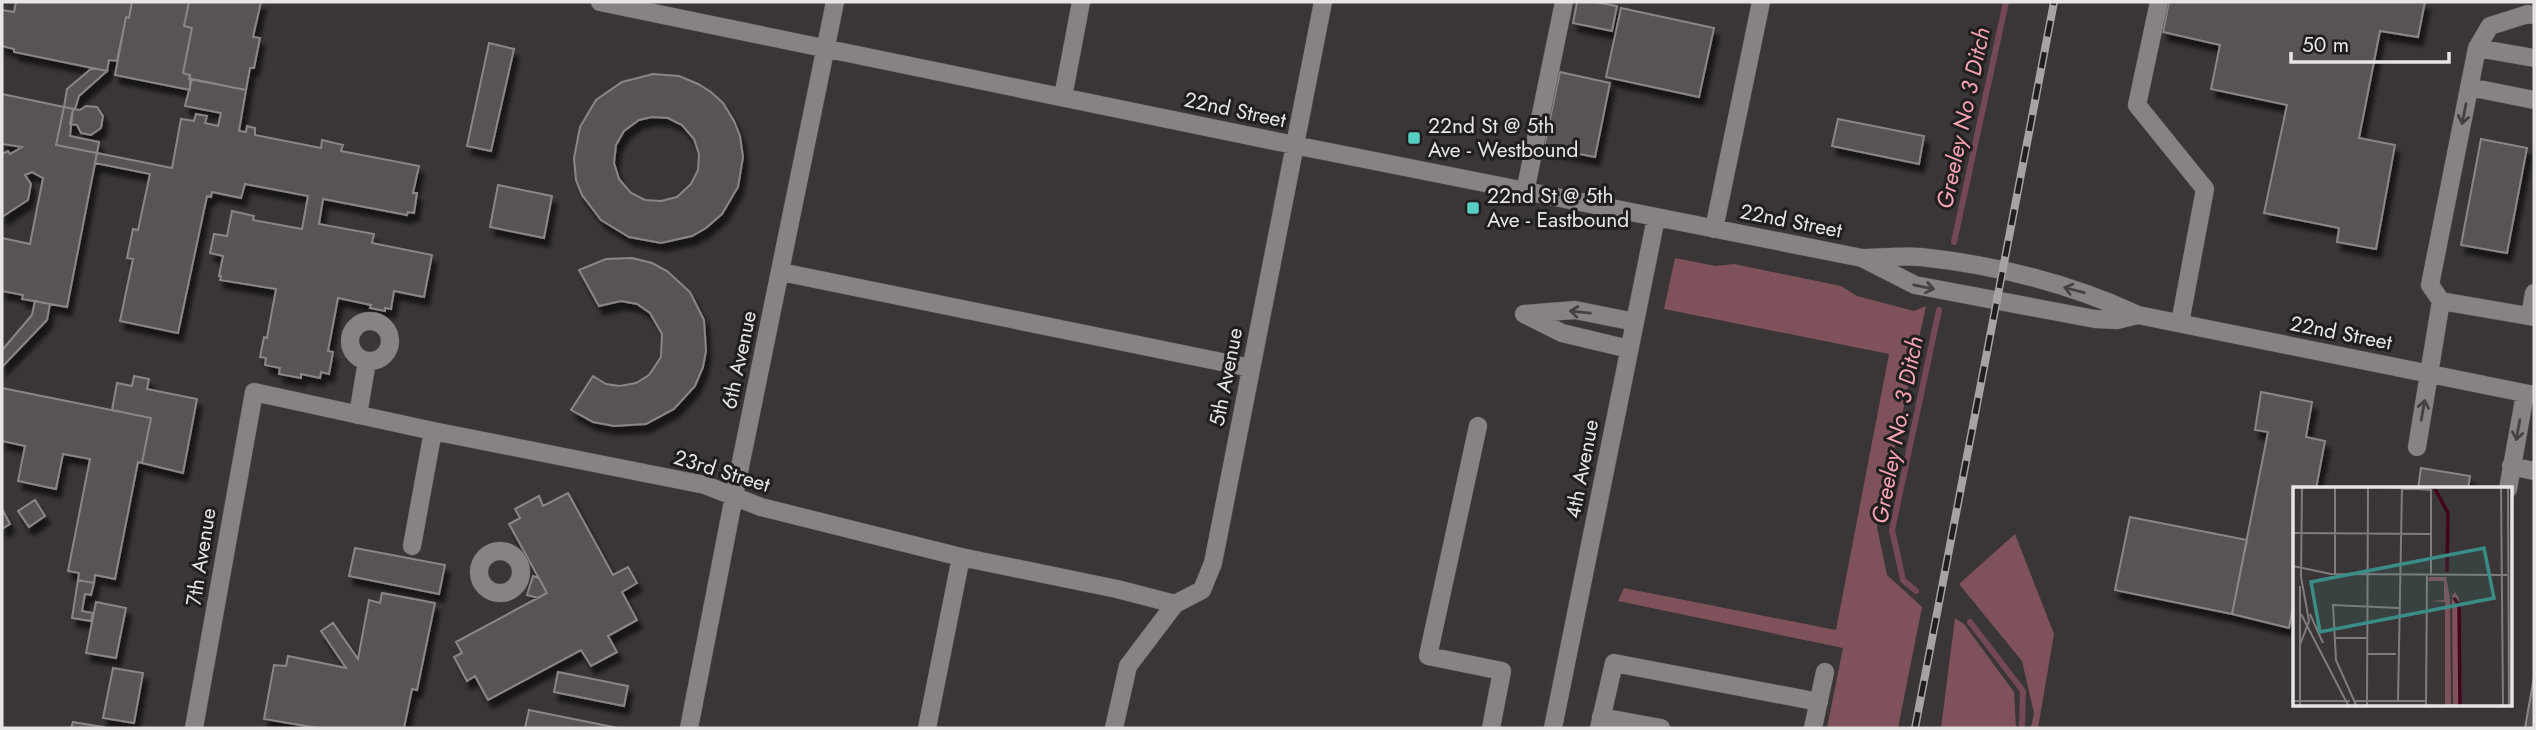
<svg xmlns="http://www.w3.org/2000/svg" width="2536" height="730" viewBox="0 0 2536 730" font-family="Jost,sans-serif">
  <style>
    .green { fill: #7f525b }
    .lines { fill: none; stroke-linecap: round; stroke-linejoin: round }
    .stream { stroke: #744857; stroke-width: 6 }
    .building { fill: #595354; stroke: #8b8586; stroke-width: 2; fill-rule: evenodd; filter: url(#shadow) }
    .minor-casing { stroke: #555152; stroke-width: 19 }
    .minor { stroke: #888283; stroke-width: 18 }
    .rail-casing { stroke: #a7a3a4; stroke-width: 8 }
    .rail { stroke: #201e1e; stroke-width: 5; stroke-dasharray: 16; stroke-linecap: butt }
    .oneway { stroke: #444141 }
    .poi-dot { fill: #57cec2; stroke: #201e1e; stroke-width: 2.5 }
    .labels { text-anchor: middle; stroke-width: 6; stroke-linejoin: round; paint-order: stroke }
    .street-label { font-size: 21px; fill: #e8e5e6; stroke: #201e1e }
    .poi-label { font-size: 21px; fill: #e8e5e6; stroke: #201e1e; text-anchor: start }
    .water-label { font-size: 23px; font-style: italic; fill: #f7a5b5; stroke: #201e1e }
    .inset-river { fill: none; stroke: #42041a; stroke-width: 3.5 }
    .inset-road { fill: none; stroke: #807b7c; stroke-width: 2 }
    .view { fill: #3a8c86; fill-opacity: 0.15; stroke: #3a8c86; stroke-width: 3.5 }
    .inset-edge { fill: none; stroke: #e8e5e6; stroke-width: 3.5 }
  </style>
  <defs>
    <filter id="shadow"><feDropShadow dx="4.5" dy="8" stdDeviation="2" flood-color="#0009"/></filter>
  </defs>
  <rect width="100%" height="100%" fill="#3a3536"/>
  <path class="green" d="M1675 258 1716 266 1734 264 1841 286 1857 296 1914 311 1926 306 1877 527 1887 575 1922 607 1898 728H1827L1843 648 1618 601 1624 588 1836 630 1889 354 1664 309Z
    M2015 534 2054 634 2038 728H2031L2034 713 2022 661 1959 584Z
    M1955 618 1964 624 2014 692 2016 728H1941Z"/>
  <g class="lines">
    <path class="stream" d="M1954 242 2006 2
      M1916 591 1903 580 1892 530 1939 310
      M1970 622 2023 691 2022 728"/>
  </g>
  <path class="building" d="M16 2H132L129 18 126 17 117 61 109 60 107 71 14 52V49L2 46V10L14 12Z
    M132 2H189L184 26 192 28 183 73 190 75V90L115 75 126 17 129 18Z
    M189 2H261L253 37 260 38 254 68H250L246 90 189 79 190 75 183 73 192 28 184 26Z
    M1577 2H1595L1617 6 1612 31 1573 23Z
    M2169 2H2425L2418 37 2380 31 2359 138 2395 145 2376 249 2337 242 2339 228 2264 213 2287 105 2211 89 2220 45 2163 32Z
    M1621 8 1714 28 1699 97 1606 77Z
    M489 43 514 49 491 151 467 146Z
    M92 68 107 71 79 96 75 109 64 107 67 89Z
    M1560 72 1610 83 1595 157 1544 147Z
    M653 74 679 76 698 84 711 92 723 103 734 121 740 136 743 157 738 187 722 214 706 228 692 236 661 243 629 237 601 220 582 195 576 180 574 158 580 127 596 100 622 82ZM652 117 668 118 682 125 694 139 699 154 698 170 691 184 677 197 661 201 645 200 631 193 619 179 614 163 616 145 624 131 639 120Z
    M192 79 246 90 239 131 246 132 247 126 255 128V135L321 148 322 140 343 145 341 151 419 166 413 193H417L414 213 408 212 407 215 323 199 319 224 374 234 372 243 432 255 424 297 394 291 391 309 385 308V311L370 308 371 305 338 298 328 351 333 352 329 374 321 372 320 378 301 374V378L279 374 280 368 265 365 266 358 260 357 264 337 267 338 276 289 220 280 221 276H219L223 256 210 253 214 234 227 236 232 211 254 216 253 220 302 229 308 196 245 184 241 198 212 192 211 197 207 196 178 333 120 321 133 259 127 258 133 229 138 230 150 174 95 163 97 153 172 168 181 119 194 121 196 114 207 116 205 123 218 126 221 113 185 106Z
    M2 94 64 107 56 145 97 153 67 307 22 299 23 295 2 291V238L30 244 43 178 32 172 25 175 31 184 28 200 2 217V154L8 151 10 154 22 147 2 144Z
    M86 106 97 107 103 116 101 128 91 135 81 133 77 125 70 124 73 109 80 110Z
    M64 107 73 109 70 136 99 142 97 153 56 145Z
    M1838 119 1924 136 1919 164 1832 146Z
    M2481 139 2527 148 2507 253 2461 245Z
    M498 185 552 196 544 238 490 227Z
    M632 258 652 263 667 271 690 292 704 320 706 351 703 367 695 386 674 409 646 424 614 426 593 422 571 410 593 376 606 384 620 386 636 383 649 375 661 357 662 334 650 313 637 304 621 301 599 306 579 270 606 259Z
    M35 301 50 304 47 320 2 367V350L32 315Z
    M134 376 149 379 147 389 197 399 183 473 142 463 151 418 112 410 117 383 132 386Z
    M2 388 151 418 142 463 138 462 115 579 95 575 94 583 78 580 79 573 68 571 90 459 63 454 56 489 18 481 25 446 2 441Z
    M2261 392 2312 402 2306 437 2325 441 2316 489H2294V600L2289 628 2232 614 2268 432 2255 430Z
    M2421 468 2470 476 2468 489H2418Z
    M568 493 613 575 628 567 637 583 622 592 637 620 608 636 617 652 591 666 581 650 488 700 475 676 467 681 454 657 462 653 456 642 547 593 509 524 520 518 515 509 539 496 543 506Z
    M35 500 45 516 29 527 18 511Z
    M2 509 10 524 2 529Z
    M2130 517 2247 540 2232 614 2115 590Z
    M355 548 445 565 439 594 349 576Z
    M533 576 539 578 547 593 538 598 527 595Z
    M78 580 94 583 91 595 85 594 82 611 93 613 91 621 72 618Z
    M382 593 435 603 417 690 412 689 404 728H318L264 719 274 665 286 666 288 656 346 668 321 631 333 623 358 659 369 600 380 603Z
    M96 602 126 608 116 658 86 653Z
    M113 668 143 673 134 723 103 718Z
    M558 672 628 686 624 706 554 692Z
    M2534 677V728H2525Z
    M529 710 618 728H525Z
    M73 722 103 727 102 728H71Z"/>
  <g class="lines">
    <g class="minor-casing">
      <path id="minor" d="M600 2 1294 145 1862 258C1881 258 1902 255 1921 257 1995 265 2071 284 2138 315L2534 395
        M2159 2 2137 105 2205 189 2180 323
        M2477 48 2534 58
        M2469 87 2534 100
        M1063 97 1081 2
        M1525 192 1564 2
        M1714 229 1761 2
        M1864 259 1915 285 2095 319 2117 320 2138 315
        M781 272 1251 368
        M2441 301 2534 317
        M1524 314 1575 310 1635 322
        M1524 314 1562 333 1629 349
        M2530 316 2534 293
        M350 341a20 20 0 1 1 40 0a20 20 0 1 1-40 0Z
        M358 415 367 361
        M1478 426 1428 656 1502 671 1491 728
        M2417 447 2441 301 2430 285 2477 48 2490 26 2528 14 2534 15
        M2511 466 2534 471
        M2508 489 2525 394
        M412 546 433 431
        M479 572a21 21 0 1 1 42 0a21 21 0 1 1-42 0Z
        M1601 717 1661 728
        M194 728 254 392 433 431 705 485 761 507 961 557 1117 589 1175 604
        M689 728 734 496 835 2
        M927 728 961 557
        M1114 728 1128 666 1175 604 1202 590 1213 563 1323 2
        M1553 728 1656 218
        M1599 728 1614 663 1819 702
        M1813 728 1825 672"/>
    </g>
    <use href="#minor" class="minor"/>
    <g class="rail-casing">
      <path id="rail" d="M1915 728 2054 2"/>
    </g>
    <use href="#rail" class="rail"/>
  </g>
  <defs><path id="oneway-shaft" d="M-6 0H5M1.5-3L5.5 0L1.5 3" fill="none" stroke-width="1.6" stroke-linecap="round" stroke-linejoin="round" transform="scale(1.75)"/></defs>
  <g class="oneway">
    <use href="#oneway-shaft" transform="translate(2464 114) rotate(101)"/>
    <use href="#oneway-shaft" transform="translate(1924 287) rotate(12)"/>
    <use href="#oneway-shaft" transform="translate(2074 290) rotate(-165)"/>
    <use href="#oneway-shaft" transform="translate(1580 312) rotate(-174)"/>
    <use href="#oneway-shaft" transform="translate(2423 410) rotate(-80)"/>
    <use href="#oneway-shaft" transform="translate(2518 430) rotate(100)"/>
  </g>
  <g class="poi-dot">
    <rect x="1407" y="131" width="14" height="14" rx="3.5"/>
    <rect x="1466" y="201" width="14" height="14" rx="3.5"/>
  </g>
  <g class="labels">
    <g class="street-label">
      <text transform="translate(1235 110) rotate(12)" y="7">22nd Street</text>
      <text transform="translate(1791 221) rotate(11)" y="7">22nd Street</text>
      <text transform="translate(2341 333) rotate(11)" y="7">22nd Street</text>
      <text transform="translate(739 360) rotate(-78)" y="7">6th Avenue</text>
      <text transform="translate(1226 377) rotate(-79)" y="7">5th Avenue</text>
      <text transform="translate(1582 469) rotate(-79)" y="7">4th Avenue</text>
      <text transform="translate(722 471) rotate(17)" y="7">23rd Street</text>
      <text transform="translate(201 557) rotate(-81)" y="7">7th Avenue</text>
    </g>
    <g class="poi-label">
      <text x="1428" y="133">22nd St @ 5th<tspan x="1428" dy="24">Ave - Westbound</tspan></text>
      <text x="1487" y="203">22nd St @ 5th<tspan x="1487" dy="24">Ave - Eastbound</tspan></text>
    </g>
    <g class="water-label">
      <text transform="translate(1963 118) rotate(-78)" y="8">Greeley No 3 Ditch</text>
      <text transform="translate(1897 430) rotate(-79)" y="8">Greeley No. 3 Ditch</text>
    </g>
  </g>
  <g transform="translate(2293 487)">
    <rect width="219" height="219" fill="#3a3536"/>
    <path d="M136 90H153L157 111 158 218H152V115L136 114 151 113V94H135ZM162 105 166 111 169 218 166 148V218H160L159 111 166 118 159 109Z" fill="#7f525b"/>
    <path class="inset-river" d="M141 0 155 26 154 85M161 111 166 118 167 218"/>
    <path class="inset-road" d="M96 0 138 3V88M208 0 210 218M215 0 216 218M0 46 138 47M0 79 38 87 214 88M42 87V0M8 127 55 218M17 127 30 156M41 151H74M7 158 16 134 8 90 9 0M74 167H103M0 214H57M61 214H133M105 214 109 0M7 218V99M63 218 43 173 40 118 106 121M74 218 75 0M133 218 134 88"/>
    <path class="view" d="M191 61 201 111 27 145 18 95Z"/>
    <rect width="219" height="219" class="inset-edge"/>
  </g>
  <rect width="2536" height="730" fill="none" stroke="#e8e5e6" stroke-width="7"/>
  <path d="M2291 52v10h158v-10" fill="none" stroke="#e8e5e6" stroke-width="3.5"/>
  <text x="2302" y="52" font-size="21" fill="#e8e5e6" stroke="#201e1e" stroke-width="5" paint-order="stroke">50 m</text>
</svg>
